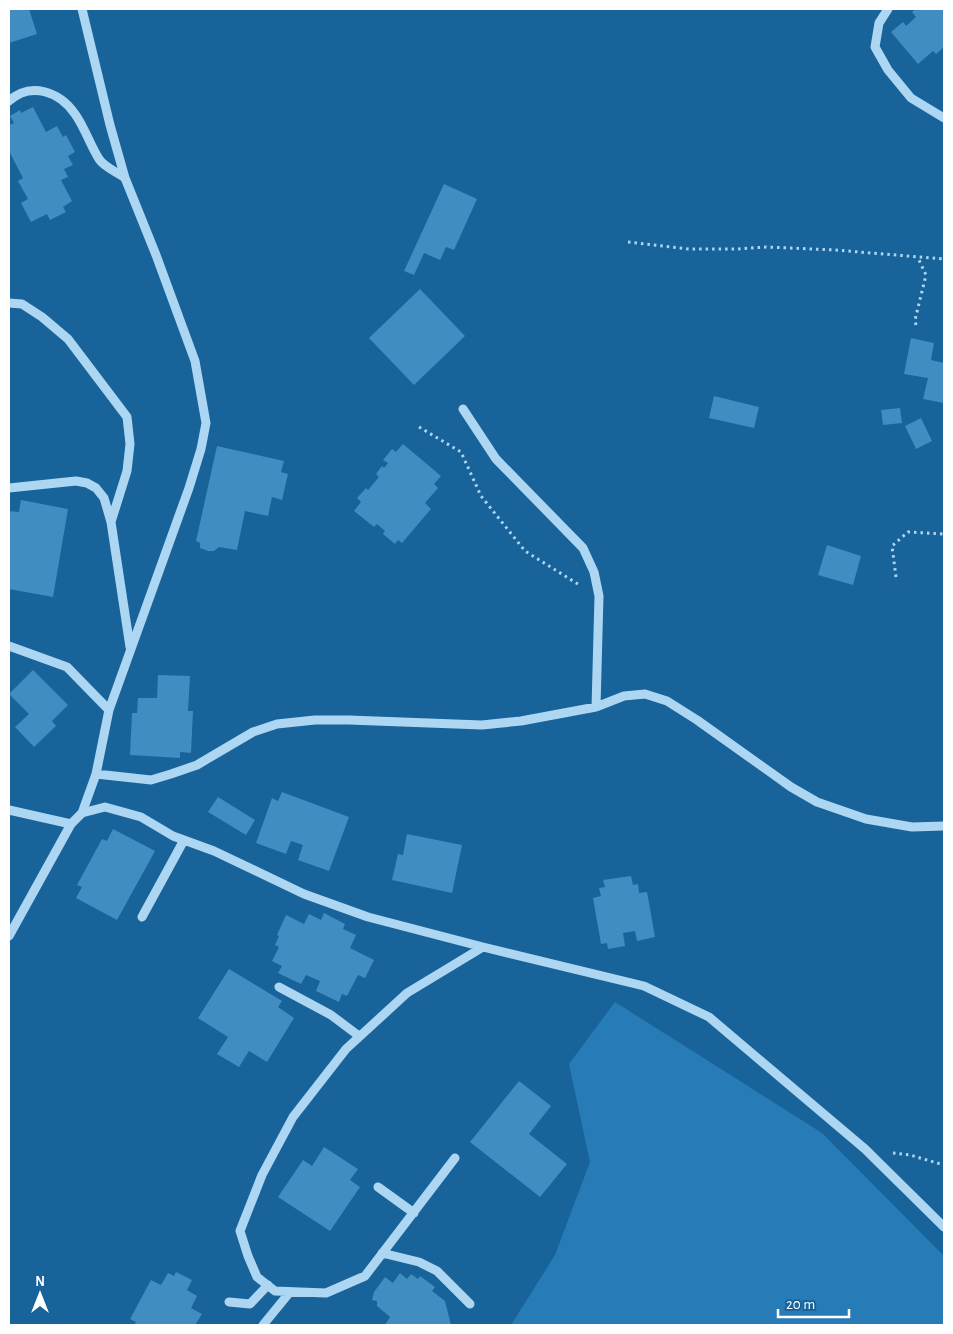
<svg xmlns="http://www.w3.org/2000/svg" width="953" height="1334" viewBox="0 0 953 1334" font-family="'Alegreya Sans',sans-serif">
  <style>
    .green { fill: #277cb7 }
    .building { fill: #418cc1 }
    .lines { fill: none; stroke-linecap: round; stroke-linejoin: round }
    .path { stroke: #add6f2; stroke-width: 3; stroke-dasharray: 2.5 4; stroke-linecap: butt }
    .minor { stroke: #add6f2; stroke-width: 9 }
  </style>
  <rect width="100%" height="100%" fill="#18639a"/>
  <path class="green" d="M615 1002 822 1133 944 1256V1325H511L555 1255 590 1162 569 1064Z"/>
  <path class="building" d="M9 9H29L37 34 9 43Z
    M916 9H944V47L936 54 933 51 918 64 891 32 903 22 906 26 916 17 912 12Z
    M33 107 46 132 57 126 63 137 66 135 75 152 68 156 73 165 64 169 68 177 61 180 72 201 63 207 66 212 50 220 47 214 31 222 21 203 28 199 18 181 23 178 9 151V125L14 123 10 116 20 110 21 113Z
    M444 184 477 199 454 250 446 247 440 260 424 253 414 275 404 271Z
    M420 289 465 336 414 385 369 338Z
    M911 338 934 343 931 360 944 363V403L923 399 928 378 904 374Z
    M714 396 759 407 754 428 709 418Z
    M900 408 902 423 883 425 881 410Z
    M921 418 932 441 916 449 905 426Z
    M403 444 441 476 434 484 438 488 425 503 431 509 402 543 398 540 395 544 383 534 385 531 377 524 374 527 354 511 361 502 357 498 366 488 368 490 379 477 376 474 382 466 384 468 388 463 383 460 392 449 396 452Z
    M217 446 284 461 281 472 288 474 282 500 272 497 268 516 245 511 237 550 219 547 214 551H208L200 548V543L196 541Z
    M21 500 68 509 53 597 9 589V511L19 512Z
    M827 545 861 556 853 585 818 575Z
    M33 670 68 705 52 721 56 726 34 747 15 727 29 714 9 694Z
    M158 675 190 676 188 711H193L191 753 180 752V758L130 755 132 713H137L138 698H157Z
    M282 792 349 817 329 871 298 860 303 845 291 841 286 854 256 843 272 798 278 801Z
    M218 797 255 820 246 835 208 812Z
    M113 829 155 851 117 920 76 898 82 887 77 885 102 839 107 841Z
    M407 834 462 845 452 893 392 880 398 854 403 855Z
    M631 876 633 885 638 884 639 893 647 892 655 937 637 941 635 931 623 933 625 946 608 949 607 943 601 944 593 898 601 896 599 888 605 887 603 880Z
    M324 913 345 924 343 929 356 935 350 948 374 960 365 978 358 975 347 996 342 994 339 1002 316 991 320 981 306 975 301 984 278 973 282 966 272 961 279 947 275 945 279 936 277 935 286 915 304 924 309 914 321 920Z
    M229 969 282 1001 278 1007 294 1018 267 1062 249 1051 239 1067 217 1054 228 1037 198 1018Z
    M519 1081 551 1106 529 1134 567 1164 540 1197 470 1142Z
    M324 1147 358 1169 350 1180 360 1187 330 1231 278 1197 303 1160 312 1166Z
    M176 1272 192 1280 187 1290 197 1296 191 1308 202 1314 195 1325H134L136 1322 130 1319 151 1280 161 1285 168 1273 174 1276Z
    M400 1273 407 1279 411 1274 418 1279 420 1276 435 1287 432 1291 445 1301 451 1325H385L390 1317 377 1306V1301L372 1300 374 1292 385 1277 393 1283Z"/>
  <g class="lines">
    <path class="path" d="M628 242 689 249H737L766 247 835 250 944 259
      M916 325 915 320 926 275 918 258
      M419 427 461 452 481 496 525 551 581 586
      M896 577 892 546 908 532 944 534
      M893 1153 910 1155 944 1165"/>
    <path class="minor" d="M888 9 879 23 875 47 888 70 911 98 944 118
      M9 101C31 81 60 92 75 114 85 128 90 145 99 159 104 167 117 172 125 178
      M9 303 22 304 42 317 68 339 127 417 130 444 127 471 111 522
      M463 409 496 459 583 548 594 572 599 596 596 707
      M9 488 76 481 87 483 96 488 104 498 111 522 130 647
      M9 646 67 667 109 710
      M96 774 151 780 171 774 197 765 253 732 277 724 315 720H349L482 725 521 721 596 707 624 696 645 694 667 701 697 720 791 787 817 802 866 819 912 827 944 826
      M9 810 71 824
      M82 813 105 807 141 817 173 836 214 851 304 894 368 917 483 947 644 986 709 1017 865 1149 944 1227
      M142 917 184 840
      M9 936 71 824 82 813 96 774 109 710 189 488 201 449 206 423 195 361 156 255 125 178 110 125 82 9
      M279 987 331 1015 359 1036
      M455 1158 365 1276 326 1293 275 1291 257 1277 248 1256 240 1231 262 1175 293 1117 346 1049 407 993 483 947
      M378 1187 414 1213
      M382 1253 419 1262 437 1271 470 1304
      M229 1302 250 1304 268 1285
      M263 1325 290 1292"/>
  </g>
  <rect width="953" height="1334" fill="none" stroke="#ffffff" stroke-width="20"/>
  <g transform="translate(40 1294)" stroke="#18639a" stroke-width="4" paint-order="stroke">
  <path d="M0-4L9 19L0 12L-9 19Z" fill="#ffffff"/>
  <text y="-8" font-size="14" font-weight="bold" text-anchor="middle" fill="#ffffff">N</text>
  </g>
  <path d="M778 1309v8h71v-8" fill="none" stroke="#ffffff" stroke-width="2.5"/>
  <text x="786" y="1309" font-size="15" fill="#ffffff" stroke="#18639a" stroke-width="4" paint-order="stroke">20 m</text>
</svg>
